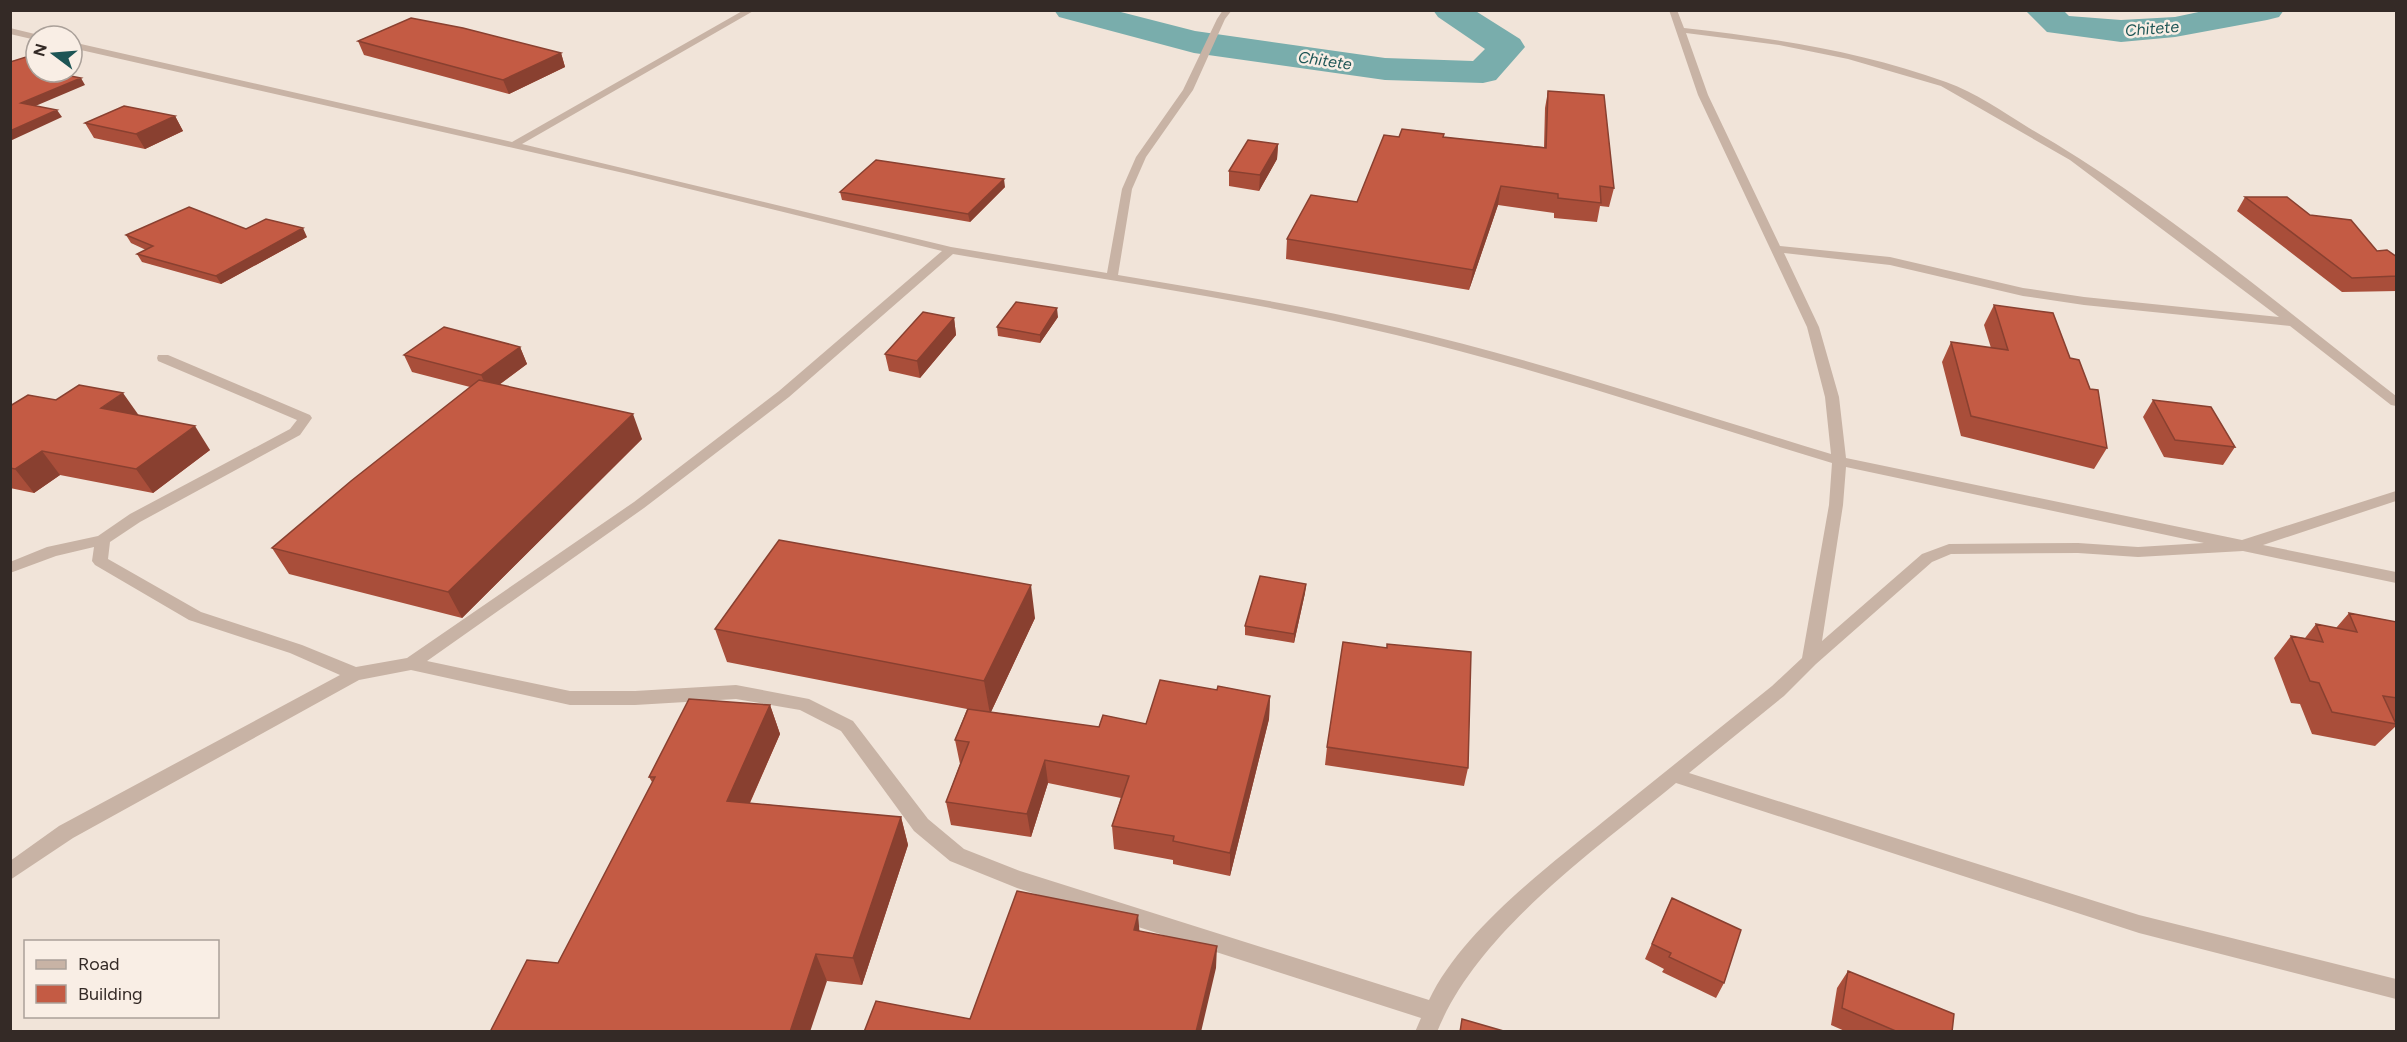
<svg xmlns="http://www.w3.org/2000/svg" width="2407" height="1042" viewBox="0 0 2407 1042" font-family="Figtree,sans-serif">
  <style>
    .lines { fill: none; stroke-linecap: round; stroke-linejoin: round }
    .river { fill: #79adac; fill-rule: evenodd }
    .minor { fill: #c8b3a5; fill-rule: evenodd }
    .wall { fill: #a94e3a }
    .shaded-wall { fill: #894030 }
    .building { fill: #c45b44; stroke: #894030; stroke-width: 1.5 }
    .labels { text-anchor: middle; stroke-width: 5; stroke-linejoin: round; paint-order: stroke }
    .far-water-label { font-size: 16px; font-style: italic; fill: #1d5555; stroke: #f9eee5 }
  </style>
  <rect width="100%" height="100%" fill="#f1e4d9"/>
  <g class="lines">
    <path class="river" d="M1054 10H1113L1195 31 1385 58 1473 61 1485 49 1438 17 1433 10H1474L1520 39 1525 47 1496 80 1483 83 1385 80 1194 53 1059 17Z
      M2025 10H2063L2069 16 2121 20 2175 17 2208 10H2284L2279 17 2267 20 2175 37 2121 42 2047 32Z"/>
    <path class="minor" d="M744 10H755L522 144 951 247 1107 273 1122 189 1136 157 1183 90 1217 19 1223 10H1232L1225 19 1193 90 1146 157 1132 189 1118 275C1213 291 1306 306 1399 328 1545 362 1688 411 1831 454L1825 397 1807 327 1698 95 1669 10H1677L1684 28C1772 38 1861 51 1946 82 1975 92 2003 112 2029 128 2158 202 2279 305 2396 396V406L2391 405 2290 326 2084 305 2023 296 1890 265 1784 253 1819 327 1839 397 1846 458 2242 540 2396 491V501L2263 545 2396 572V583L2243 551 2138 557 2078 553 1951 554 1932 562 1816 664 1784 696 1689 773 2139 915 2396 979V999L2139 933 1676 783C1595 850 1477 932 1437 1032H1415L1421 1018 1017 888 950 861 914 831 841 731 800 710 736 699 635 705H570L411 670 359 680 73 838 10 880V861L59 826 340 675 290 653 189 620 95 565 92 561 94 547 56 556 10 573V562L47 547 98 536 130 514 290 429 297 420 158 361 157 358 158 355H168L310 415 312 418 300 435 140 522 110 542 108 559 201 612 302 645 356 667 407 658 634 502 779 391 942 251 628 174 72 48V42L512 142ZM1686 33 1779 45 1848 59 1941 86 2070 160 2279 317 2084 297 2023 288 1890 257 1780 246 1708 95ZM953 254C1101 279 1250 300 1396 335 1543 370 1687 419 1832 463L1829 505 1802 658 1772 686C1716 731 1660 776 1604 821 1546 868 1461 932 1429 1000L1020 871 964 849 928 819 853 721 809 699 736 685 635 691H570L427 661 644 508 789 397ZM1846 467 2204 543 2138 547 2078 543 1949 544 1922 554 1822 641 1843 505Z
      M10 28 39 35 40 36H36V40L10 34Z"/>
  </g>
  <path class="wall" d="M358 41 561 53 565 67 509 94 364 55Z
    M1548 91 1614 188 1609 207 1600 206 1597 222 1554 218V213L1498 205 1469 290 1286 259 1287 239 1357 202 1399 137 1444 134V137L1544 147 1545 108Z
    M175 116 183 131 145 149 94 138 85 123Z
    M1278 144 1277 159 1259 191 1229 186V171Z
    M1005 187 970 222 842 200 840 192Z
    M2245 197 2310 215 2377 251 2397 257V291L2342 292 2237 211Z
    M246 229 307 237 221 284 142 262 137 254 146 250 131 243 126 235Z
    M1994 305 2070 358 2107 448 2094 469 1961 436 1942 362 1951 342 1991 348 1984 325Z
    M1058 317 1040 343 998 336 997 327Z
    M954 318 956 335 920 378 889 371 885 354Z
    M520 347 527 364 499 385 642 439 462 618 289 574 272 548 470 387 412 372 404 355Z
    M2153 400 2235 447 2223 465 2164 457 2143 417Z
    M10 406 139 415 210 450 153 493 60 475 34 493 10 488Z
    M1306 584 1305 593 1294 643 1245 635V626Z
    M2349 613 2397 622V725L2375 746 2312 734 2300 704 2291 703 2274 658 2291 636 2305 638 2316 624 2336 628Z
    M1035 618 991 712 1099 727 1146 724 1217 690 1270 696 1269 719 1230 876 1173 864V860L1114 849 1112 826 1121 798 1048 783 1031 837 951 825 946 802 960 764 955 740 967 709 727 662 715 629Z
    M770 705 780 734 750 803 901 817 908 845 862 985 827 981 652 782 649 777Z
    M1327 747 1468 768 1464 786 1325 765Z
    M1672 898 1724 983 1716 998 1662 972 1664 969 1645 959Z
    M1848 971 1952 1032H1847L1831 1025 1837 988Z"/>
  <path class="shaded-wall" d="M561 53 565 67 509 94 503 80Z
    M81 78 85 85 26 110 21 103Z
    M57 110 62 117 10 141V131Z
    M175 116 183 131 145 149 136 134Z
    M1278 144 1277 159 1259 191 1260 175Z
    M1004 179 1005 187 970 222 968 214Z
    M1501 186 1498 205 1469 290 1473 270Z
    M303 228 307 237 221 284 216 276Z
    M1057 308 1058 317 1040 343V335Z
    M954 318 956 335 920 378 917 361Z
    M520 347 527 364 489 392 481 375Z
    M123 393 140 417 101 408Z
    M633 414 642 439 462 618 448 592Z
    M195 426 210 450 153 493 136 469Z
    M42 451 60 475 34 493 15 469Z
    M1306 584 1305 593 1294 643V634Z
    M1031 585 1035 618 990 714 984 681Z
    M1270 696 1269 719 1230 876V853Z
    M770 705 780 734 738 829 727 801Z
    M1045 760 1048 783 1031 837 1027 814Z
    M901 817 908 845 862 985 853 958Z
    M1138 915 1140 937 1134 930Z
    M1217 946 1216 968 1201 1032H1196Z
    M816 954 827 981 810 1032H790Z"/>
  <path class="building" d="M411 18 463 28 561 53 503 80 358 41Z
    M26 57 36 63V72H50L81 78 21 103 57 110 10 131V62Z
    M1548 91 1604 95 1614 188 1600 186 1601 203 1558 198V194L1501 186 1473 270 1287 239 1311 195 1357 202 1384 135 1399 137 1402 129 1444 134 1443 137 1546 148Z
    M124 106 175 116 136 134 85 123Z
    M1248 140 1278 144 1260 175 1229 171Z
    M876 160 1004 179 968 214 840 192Z
    M2245 197H2287L2310 215 2351 220 2377 251 2387 250 2397 257V276L2352 278Z
    M189 207 246 229 266 219 303 228 216 276 137 254 153 246 126 235Z
    M1016 302 1057 308 1040 335 997 327Z
    M1994 305 2053 313 2070 358 2079 360 2090 389 2098 390 2107 448 1971 416 1951 342 2008 350Z
    M923 312 954 318 917 361 885 354Z
    M444 327 520 347 481 375 404 355Z
    M479 380 633 414 448 592 272 548 351 481Z
    M79 385 123 393 101 408 195 426 136 469 42 451 15 469 10 468V406L28 395 56 400Z
    M2153 400 2211 407 2235 447 2175 440Z
    M779 540 1031 585 984 681 715 629Z
    M1260 576 1306 584 1294 634 1245 626Z
    M2349 613 2397 622V698L2383 696 2396 724 2332 712 2319 683 2310 681 2291 636 2323 642 2316 624 2357 632Z
    M1343 642 1387 648V644L1471 652 1468 768 1327 747Z
    M1160 680 1217 690 1218 686 1270 696 1230 853 1173 841 1174 836 1112 826 1129 776 1045 760 1027 814 946 802 969 742 955 740 968 709 1099 727 1103 715 1146 724Z
    M689 699 770 705 727 801 901 817 853 958 816 954 790 1032H490L527 960 558 963 655 777H649Z
    M1017 891 1138 915 1134 930 1217 946 1196 1032H864L876 1001 970 1019Z
    M1672 898 1741 930 1724 983 1669 957 1671 953 1652 944Z
    M1848 971 1954 1014 1952 1032H1898L1842 1008Z
    M1462 1019 1507 1032H1460Z"/>
  <g class="labels">
    <g class="far-water-label">
      <text transform="translate(2152 28) rotate(-5)" y="6">Chitete</text>
      <text transform="translate(1325 60) rotate(8)" y="6">Chitete</text>
    </g>
  </g>
  <rect width="2407" height="1042" fill="none" stroke="#342a26" stroke-width="24"/>
  <rect x="24" y="940" width="195" height="78" fill="#f9eee5" stroke="#aaa099" stroke-width="1.5"/>
  <rect x="36" y="960" width="30" height="9" fill="#c8b3a5" stroke="#aaa099" stroke-width="1.5"/>
  <text x="78" y="970" font-size="18" fill="#342a26">Road</text>
  <rect x="36" y="985" width="30" height="18" fill="#c45b44" stroke="#aaa099" stroke-width="1.5"/>
  <text x="78" y="1000" font-size="18" fill="#342a26">Building</text>
  <g transform="translate(54 54) rotate(286)"><circle r="28" fill="#f9eee5" stroke="#aaa099" stroke-width="1.5"/>
  <path d="M0-4.5L10 22L0 15L-10 22Z" fill="#1d5555"/>
  <text y="-9" font-size="16" font-weight="bold" text-anchor="middle" fill="#342a26">N</text>
  </g>
</svg>
